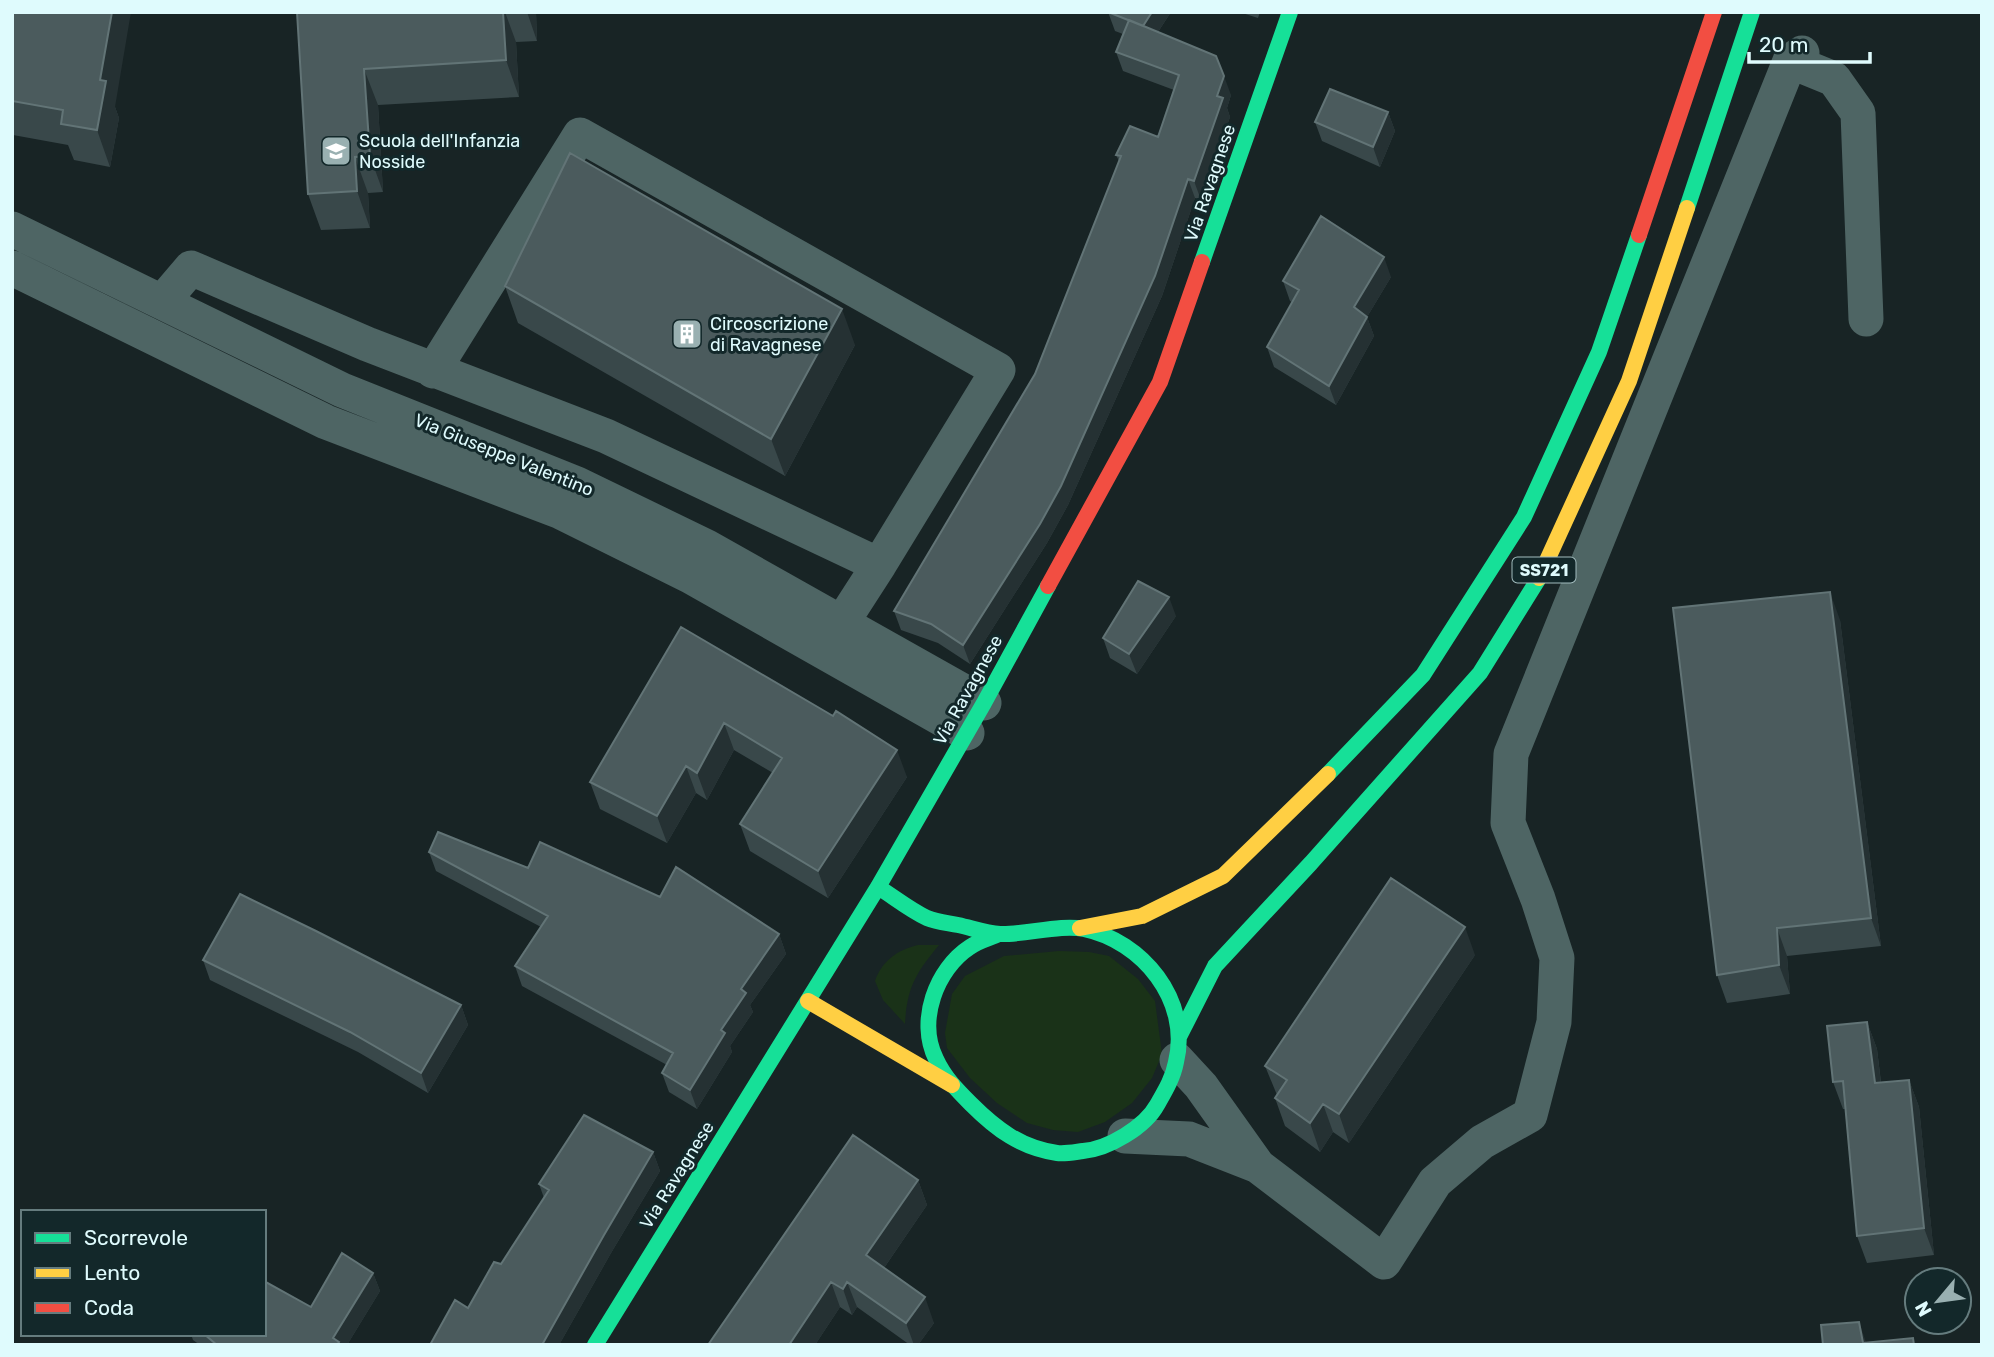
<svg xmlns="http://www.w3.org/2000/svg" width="1994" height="1357" viewBox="0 0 1994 1357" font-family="Rubik,sans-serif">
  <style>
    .green { fill: #1a3218 }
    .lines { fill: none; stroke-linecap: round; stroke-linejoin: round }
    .street { stroke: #4e6564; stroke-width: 35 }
    .fast { stroke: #16e098; stroke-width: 16 }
    .slow { stroke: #ffcf43; stroke-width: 16 }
    .jam { stroke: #f24e42; stroke-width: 16 }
    .wall { fill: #39484a }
    .shaded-wall { fill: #253133 }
    .building { fill: #4b5b5d; stroke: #627476; stroke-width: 2 }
    .labels { text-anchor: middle; stroke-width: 6; stroke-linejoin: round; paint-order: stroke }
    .shield { fill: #13282a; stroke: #a2bcbe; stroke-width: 2 }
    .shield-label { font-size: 16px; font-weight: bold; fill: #dffbfd }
    .poi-label { font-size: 18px; fill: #dffbfd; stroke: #13282a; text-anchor: start }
    .street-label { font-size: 18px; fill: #dffbfd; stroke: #13282a }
  </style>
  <rect width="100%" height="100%" fill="#182425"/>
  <path class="green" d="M918 945H939C916 973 907 987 905 1024L883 1000 875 981C882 961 897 950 918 945Z
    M1059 951 1089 952 1109 956 1138 979 1155 1001 1162 1054 1152 1078 1132 1103 1105 1122 1078 1132 1053 1130 1027 1123 997 1103 970 1078 947 1048 945 1033 952 994 965 976 1004 956Z"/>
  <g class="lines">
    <path class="street" d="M1790 61 1834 79 1858 113 1866 319
      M12 229 342 390 577 484 707 547 984 703
      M12 268 326 422 561 512 690 576 967 733
      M162 302 191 268 367 344 606 436 879 565 830 641
      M433 371 580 135 998 370 879 565
      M1177 1060 1201 1086 1258 1166
      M1125 1136 1189 1139 1258 1166 1384 1262 1435 1182 1482 1142 1530 1115 1554 1022 1557 958 1538 899 1508 823 1511 754 1790 61 1802 53"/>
    <path class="fast" d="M1687 208 1752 12
      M1202 262 1290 12
      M1328 774 1423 675 1524 517 1599 352 1639 235
      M878 887C894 897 910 910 927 918 937 922 949 923 958 925 972 928 986 933 1000 934 1025 935 1061 924 1084 929 1142 941 1191 1000 1176 1062 1173 1078 1165 1091 1157 1105 1145 1127 1108 1149 1083 1151 1075 1152 1065 1154 1057 1153 1021 1148 996 1129 971 1104 958 1091 944 1077 936 1059 917 1021 936 969 970 947 978 941 990 938 999 934
      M1179 1037 1215 966 1311 863 1480 673 1539 578
      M595 1345 878 887 984 703 1048 586"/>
    <path class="slow" d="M1539 578 1629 381 1687 208
      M1080 928 1142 916 1223 876 1328 774
      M808 1001 952 1085"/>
    <path class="jam" d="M1639 235 1714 12
      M1048 586 1160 382 1202 262"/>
  </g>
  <path class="wall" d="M12 12 115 107 119 118 110 167 74 160 68 145 13 135 12 139Z
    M297 12H536L537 41 516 42 519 97 378 105 383 192 368 193 370 228 321 230 308 194Z
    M1108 12H1171L1158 32 1231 95 1227 108 1230 117 1201 200 1195 198 1162 296 1068 505 1047 543 970 664 938 643 901 630 894 611 1035 374 1119 161 1116 155 1158 137 1174 90 1123 71 1116 52 1123 34 1115 31Z
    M1239 12H1260L1258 18Z
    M1388 112 1395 131 1380 167 1322 141 1315 122Z
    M1391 277 1367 317 1374 336 1336 405 1274 367 1267 347 1292 302 1290 301 1283 281Z
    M505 286 855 345 785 476 518 323Z
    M1176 616 1137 674 1110 658 1103 638Z
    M1840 620 1881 946 1787 956 1790 994 1727 1003 1717 975Z
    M681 627 907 777 828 898 750 851 740 824 773 773 734 750 707 800 696 793 667 843 600 809 590 782Z
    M429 852 528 868 660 897 779 934 786 954 750 1005 753 1012 730 1046 732 1052 697 1109 669 1092 662 1073 667 1065 522 986 515 966 541 927 436 871Z
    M1475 955 1349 1143 1333 1132 1320 1152 1285 1126 1275 1098 1277 1095 1265 1066Z
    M203 960 461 1005 468 1025 428 1093 358 1052 210 980Z
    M1867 1022 1877 1049 1881 1082 1909 1080 1919 1107 1934 1255 1867 1263 1857 1236 1845 1109H1843L1833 1082Z
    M653 1152 660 1171 611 1253 559 1345H430L468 1308 501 1264 544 1198 539 1184Z
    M918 1180 927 1205 884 1268 934 1323 918 1345H910L857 1307 852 1315 840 1307 815 1345H708Z
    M373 1273 380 1291 347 1345H200L193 1340 191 1334H264L311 1307Z"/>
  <path class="shaded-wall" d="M112 12H131L115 107 119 118 110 167 97 130 100 80Z
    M503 12H505L516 42 519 97 506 60Z
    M527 12H536L537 41Z
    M1152 12H1171L1150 44 1143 26Z
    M364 69 378 105 383 192 370 156Z
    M1224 76 1231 95 1227 108 1230 117 1201 200 1194 181 1217 96Z
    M1388 112 1395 131 1380 167 1373 147Z
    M355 157 368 193 370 228 357 191Z
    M1188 179 1195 198 1162 296 1068 505 1047 543 970 664 963 645Z
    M1384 257 1391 277 1367 317 1374 336 1336 405 1329 386 1354 307Z
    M842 309 855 345 785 476 771 439Z
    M1830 592 1840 620 1881 946 1871 918Z
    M1169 597 1176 616 1137 674 1129 654Z
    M724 723 734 750 707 800 697 773Z
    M897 750 907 777 828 898 818 871Z
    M686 766 696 793 667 843 657 816Z
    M1465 927 1475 955 1349 1143 1339 1114Z
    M1777 928 1787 956 1790 994 1779 965Z
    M779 934 786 954 750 1005 753 1012 730 1046 732 1052 697 1109 690 1090 721 1030 741 989Z
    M461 1005 468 1025 428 1093 421 1073Z
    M1867 1022 1877 1049 1884 1110 1875 1083Z
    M1909 1080 1919 1107 1934 1255 1924 1228Z
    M1323 1104 1333 1132 1320 1152 1310 1123Z
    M653 1152 660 1171 611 1253 559 1345H542L604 1235Z
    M918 1180 927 1205 875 1281 866 1255Z
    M373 1273 380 1291 347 1345H335L333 1338Z
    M831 1282 840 1307 815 1345H789Z
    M847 1282 857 1307 852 1315 843 1289Z
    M925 1297 934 1323 918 1345H914L906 1323Z
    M1859 1322 1867 1345H1863Z"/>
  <path class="building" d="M12 12H112L100 80 106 81 97 130 61 124 63 110 12 101Z
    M297 12H503L506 60 364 69 370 156 355 157 357 191 308 194Z
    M1108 12H1152L1143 26Z
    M1129 20 1216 56 1224 76 1217 96 1223 98 1194 181 1188 179 1155 276 1061 486 1040 524 963 645 931 624 894 611 1035 374 1121 156 1116 155 1130 126 1158 137 1179 75 1116 52Z
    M1330 89 1388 112 1373 147 1315 122Z
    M570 153 842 309 771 439 505 286Z
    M1321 216 1384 257 1354 307 1367 317 1329 386 1267 347 1299 290 1283 281Z
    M1138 581 1169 597 1129 654 1103 638Z
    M1830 592 1871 918 1777 928 1779 965 1717 975 1673 608Z
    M681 627 833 716 836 711 897 750 818 871 740 824 782 758 724 723 697 773 686 766 657 816 590 782Z
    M438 832 528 868 540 842 660 897 676 867 779 934 741 989 746 993 721 1030 725 1033 690 1090 662 1073 673 1053 515 966 548 916 429 852Z
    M1391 878 1465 927 1339 1114 1323 1104 1310 1123 1275 1098 1287 1080 1265 1066Z
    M240 894 316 931 461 1005 421 1073 350 1032 203 960Z
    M1867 1022 1875 1083 1909 1080 1924 1228 1857 1236 1843 1081 1833 1082 1827 1026Z
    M584 1115 653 1152 604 1235 542 1345H430L455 1300 468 1308 494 1262 501 1264 549 1190 539 1184Z
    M853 1135 918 1180 866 1255 925 1297 906 1323 847 1282 843 1289 831 1282 789 1345H708Z
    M342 1253 373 1273 333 1338 339 1342 337 1345H217L204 1334H264V1281L311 1307Z
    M1859 1322 1863 1343 1913 1338 1914 1345H1823L1821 1325Z"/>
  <defs>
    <g id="school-square" transform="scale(1.575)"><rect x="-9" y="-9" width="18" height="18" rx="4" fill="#99b0b1" stroke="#13282a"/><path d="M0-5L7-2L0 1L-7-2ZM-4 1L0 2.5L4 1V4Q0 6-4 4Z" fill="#fff"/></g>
    <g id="building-square" transform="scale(1.575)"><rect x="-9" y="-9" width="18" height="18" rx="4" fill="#99b0b1" stroke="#13282a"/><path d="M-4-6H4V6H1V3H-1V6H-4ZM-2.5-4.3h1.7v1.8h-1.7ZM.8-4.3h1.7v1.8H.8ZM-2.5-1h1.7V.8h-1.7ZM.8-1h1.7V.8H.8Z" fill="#fff"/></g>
  </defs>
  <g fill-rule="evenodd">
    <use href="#school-square" x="336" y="151"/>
    <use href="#building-square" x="687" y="334"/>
  </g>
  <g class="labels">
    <rect class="shield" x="1512.5" y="557.5" width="63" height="25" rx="5"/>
    <g class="shield-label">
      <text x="1544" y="576">SS721</text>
    </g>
    <g class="poi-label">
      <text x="359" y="147">Scuola dell'Infanzia<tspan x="359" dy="21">Nosside</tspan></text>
      <text x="710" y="330">Circoscrizione<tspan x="710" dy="21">di Ravagnese</tspan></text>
    </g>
    <g class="street-label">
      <text transform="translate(1210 183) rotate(-71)" y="6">Via Ravagnese</text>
      <text transform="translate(504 455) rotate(22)" y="6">Via Giuseppe Valentino</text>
      <text transform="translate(968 690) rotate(-61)" y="6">Via Ravagnese</text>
      <text transform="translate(677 1175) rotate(-58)" y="6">Via Ravagnese</text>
    </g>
  </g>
  <rect width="1994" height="1357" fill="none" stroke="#dffbfd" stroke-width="28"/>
  <rect x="21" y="1210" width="245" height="126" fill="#13282a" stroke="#657c7e" stroke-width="2"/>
  <rect x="35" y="1233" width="35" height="10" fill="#16e098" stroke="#657c7e" stroke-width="2"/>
  <text x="84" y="1245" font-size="21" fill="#dffbfd">Scorrevole</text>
  <rect x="35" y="1268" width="35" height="10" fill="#ffcf43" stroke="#657c7e" stroke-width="2"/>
  <text x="84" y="1280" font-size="21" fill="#dffbfd">Lento</text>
  <rect x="35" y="1303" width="35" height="10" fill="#f24e42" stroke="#657c7e" stroke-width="2"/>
  <text x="84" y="1315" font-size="21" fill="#dffbfd">Coda</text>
  <g transform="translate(1938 1301) rotate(241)"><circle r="33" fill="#13282a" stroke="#657c7e" stroke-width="2"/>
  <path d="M0-5L12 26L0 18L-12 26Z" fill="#99b0b1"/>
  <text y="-10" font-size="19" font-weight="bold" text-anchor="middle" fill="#dffbfd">N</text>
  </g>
  <path d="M1749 52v10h121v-10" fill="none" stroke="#dffbfd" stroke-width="3.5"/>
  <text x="1759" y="52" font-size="21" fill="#dffbfd" stroke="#13282a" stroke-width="5" paint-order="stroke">20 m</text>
</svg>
